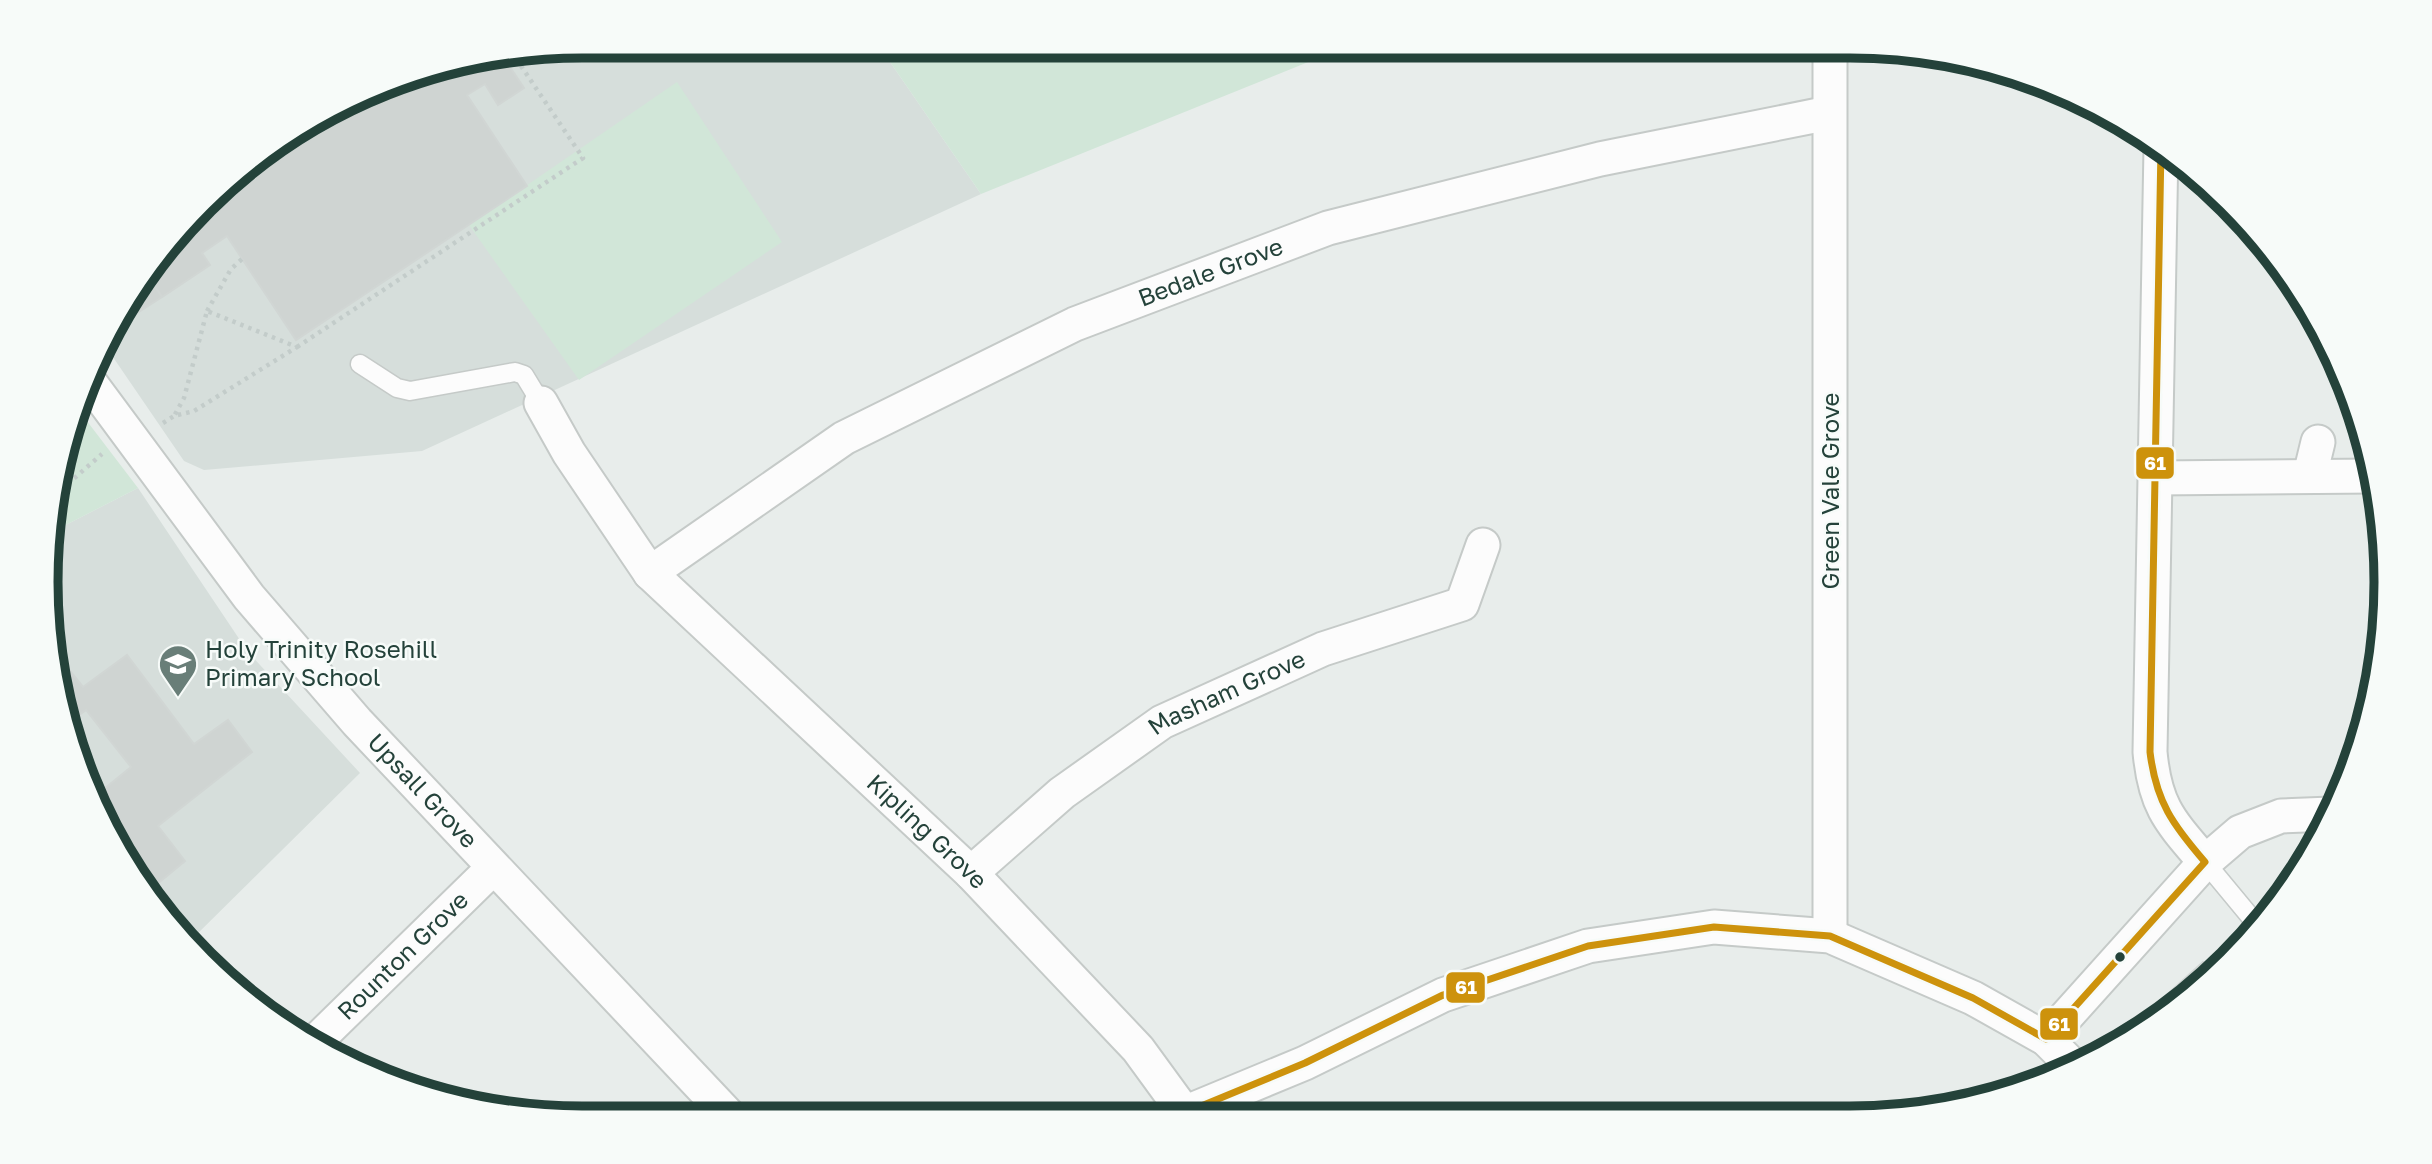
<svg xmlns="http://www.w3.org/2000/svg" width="2432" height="1164" viewBox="0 0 2432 1164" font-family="'Golos Text',sans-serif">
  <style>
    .built { fill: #d6dedb }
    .green { fill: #d1e6d8 }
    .building { fill: #cfd4d2; stroke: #d1d6d4; stroke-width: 2 }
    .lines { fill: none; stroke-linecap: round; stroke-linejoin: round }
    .lane-casing { stroke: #c5cac8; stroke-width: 21 }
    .street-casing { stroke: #c5cac8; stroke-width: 37 }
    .path { stroke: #c3ccca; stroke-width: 4.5; stroke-dasharray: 3.5 5; stroke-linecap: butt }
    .lane { stroke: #fcfcfc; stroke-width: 18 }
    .street { stroke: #fcfcfc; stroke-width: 33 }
    .bus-1-casing { stroke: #f7fbf9; stroke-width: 12 }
    .bus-1 { stroke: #cd920c; stroke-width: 7 }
    .bus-dot { fill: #24423a; stroke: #f7fbf9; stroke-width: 2.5 }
    .labels { text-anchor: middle; stroke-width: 5; stroke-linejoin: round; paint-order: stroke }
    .street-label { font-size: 24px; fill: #24423a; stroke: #f7fbf9 }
    .poi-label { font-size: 24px; fill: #24423a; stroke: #f7fbf9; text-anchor: start }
    .rim { fill: none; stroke: #24423a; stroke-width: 9 }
    .line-badge { stroke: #f7fbf9; stroke-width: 2.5 }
    .badge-label { font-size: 19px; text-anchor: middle; font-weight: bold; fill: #fff }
  </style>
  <rect width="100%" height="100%" fill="#e8edeb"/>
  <path class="built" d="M582 46H879L981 194 422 451 204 470 184 461 104 344 136 284 255 157 409 74Z
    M138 488 248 652 360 773 189 942 101 820 50 652 54 531Z"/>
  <path class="green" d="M879 46H1348L981 194Z
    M677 82 782 242 579 380 469 225Z
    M77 408 138 488 54 531 56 477Z"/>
  <path class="building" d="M504 58 524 88 498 105 485 84 467 95 527 186 296 340 227 236 202 253 210 265 162 297 146 273 236 177 317 123 409 74Z
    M146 273 162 297 111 330 136 284Z
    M54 651 83 687 127 655 194 744 228 720 252 752 158 826 185 861 151 889 101 820 94 797 131 767 86 710 71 721 51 654Z
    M2203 962 2212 972 2177 1007 2157 1019 2149 1011Z"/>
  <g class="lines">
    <g class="lane-casing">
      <path id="lane" d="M360 364 397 388 410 391 515 372 524 375 541 403
        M2205 862 2258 926"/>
    </g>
    <g class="street-casing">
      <g id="street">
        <path d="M1830 46V936"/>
        <path d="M2161 147 2150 752C2155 807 2170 821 2205 862"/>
        <path id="s1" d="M86 377 249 597 357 722 731 1118"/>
        <path id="s2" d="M541 403 569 453 650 573 971 873 1138 1049 1184 1112"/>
        <path d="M2310 475 2318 442"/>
        <path d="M2156 478 2376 476"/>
        <path id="s3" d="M650 573 844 438 1075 324 1328 228 1600 159 1829 113"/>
        <path id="s4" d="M971 873 1062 793 1162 722 1323 649 1462 604 1483 545"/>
        <path d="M2046 1039 2205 862 2240 832 2281 816 2331 814"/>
        <path id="s5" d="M313 1044 493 868"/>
        <path d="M1177 1116 1305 1063 1443 995 1588 946 1714 927 1830 936 1973 998 2046 1039 2074 1067"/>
      </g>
    </g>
    <path class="path" d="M250 162 273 147
      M207 311 231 269 242 259
      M297 347 583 158 515 57
      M163 423 174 416 194 411 297 347 207 311 184 398 174 416
      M55 495 102 454"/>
    <use href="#lane" class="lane"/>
    <use href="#street" class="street"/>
    <g class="bus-1-casing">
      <path id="bus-1" d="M1177 1116 1305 1063 1443 995 1588 946 1714 927 1830 936 1973 998 2046 1039 2205 862C2173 825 2156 802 2150 752L2161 147"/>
    </g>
    <use href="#bus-1" class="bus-1"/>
  </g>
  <defs>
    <g id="school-pin" transform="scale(2.0125)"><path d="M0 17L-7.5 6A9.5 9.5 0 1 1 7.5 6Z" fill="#697e78" stroke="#f7fbf9"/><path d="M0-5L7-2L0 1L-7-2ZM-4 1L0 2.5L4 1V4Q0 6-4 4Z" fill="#fff"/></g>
  </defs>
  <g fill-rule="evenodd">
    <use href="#school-pin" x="178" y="664"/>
  </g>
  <circle class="bus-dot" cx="2120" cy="957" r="6"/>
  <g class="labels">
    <g class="street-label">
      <text dy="8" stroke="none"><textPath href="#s3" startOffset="639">Bedale Grove</textPath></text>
      <text transform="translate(1831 491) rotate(-90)" y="8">Green Vale Grove</text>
      <text dy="8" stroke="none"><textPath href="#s4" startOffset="315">Masham Grove</textPath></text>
      <text dy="8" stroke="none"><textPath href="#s1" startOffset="534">Upsall Grove</textPath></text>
      <text dy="8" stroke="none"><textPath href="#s2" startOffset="581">Kipling Grove</textPath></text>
      <text dy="8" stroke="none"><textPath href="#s5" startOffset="126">Rounton Grove</textPath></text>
    </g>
    <g class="poi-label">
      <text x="205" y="658">Holy Trinity Rosehill<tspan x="205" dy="28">Primary School</tspan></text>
    </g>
  </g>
  <path d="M0 0H2432V1164H0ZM582 58H1850A524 524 0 0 1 2374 582V582A524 524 0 0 1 1850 1106H582A524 524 0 0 1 58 582V582A524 524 0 0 1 582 58Z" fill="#f7fbf9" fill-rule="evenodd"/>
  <path class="rim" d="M582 58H1850A524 524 0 0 1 2374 582V582A524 524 0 0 1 1850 1106H582A524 524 0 0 1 58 582V582A524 524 0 0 1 582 58Z"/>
  <g class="line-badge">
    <rect x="2135" y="446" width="40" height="34" rx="7" fill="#cd920c"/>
    <rect x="1445" y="971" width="41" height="33" rx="7" fill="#cd920c"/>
    <rect x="2039" y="1007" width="40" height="34" rx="7" fill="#cd920c"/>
  </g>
  <g class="badge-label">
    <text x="2155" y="470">61</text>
    <text x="1466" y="994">61</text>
    <text x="2059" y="1031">61</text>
  </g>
</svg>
